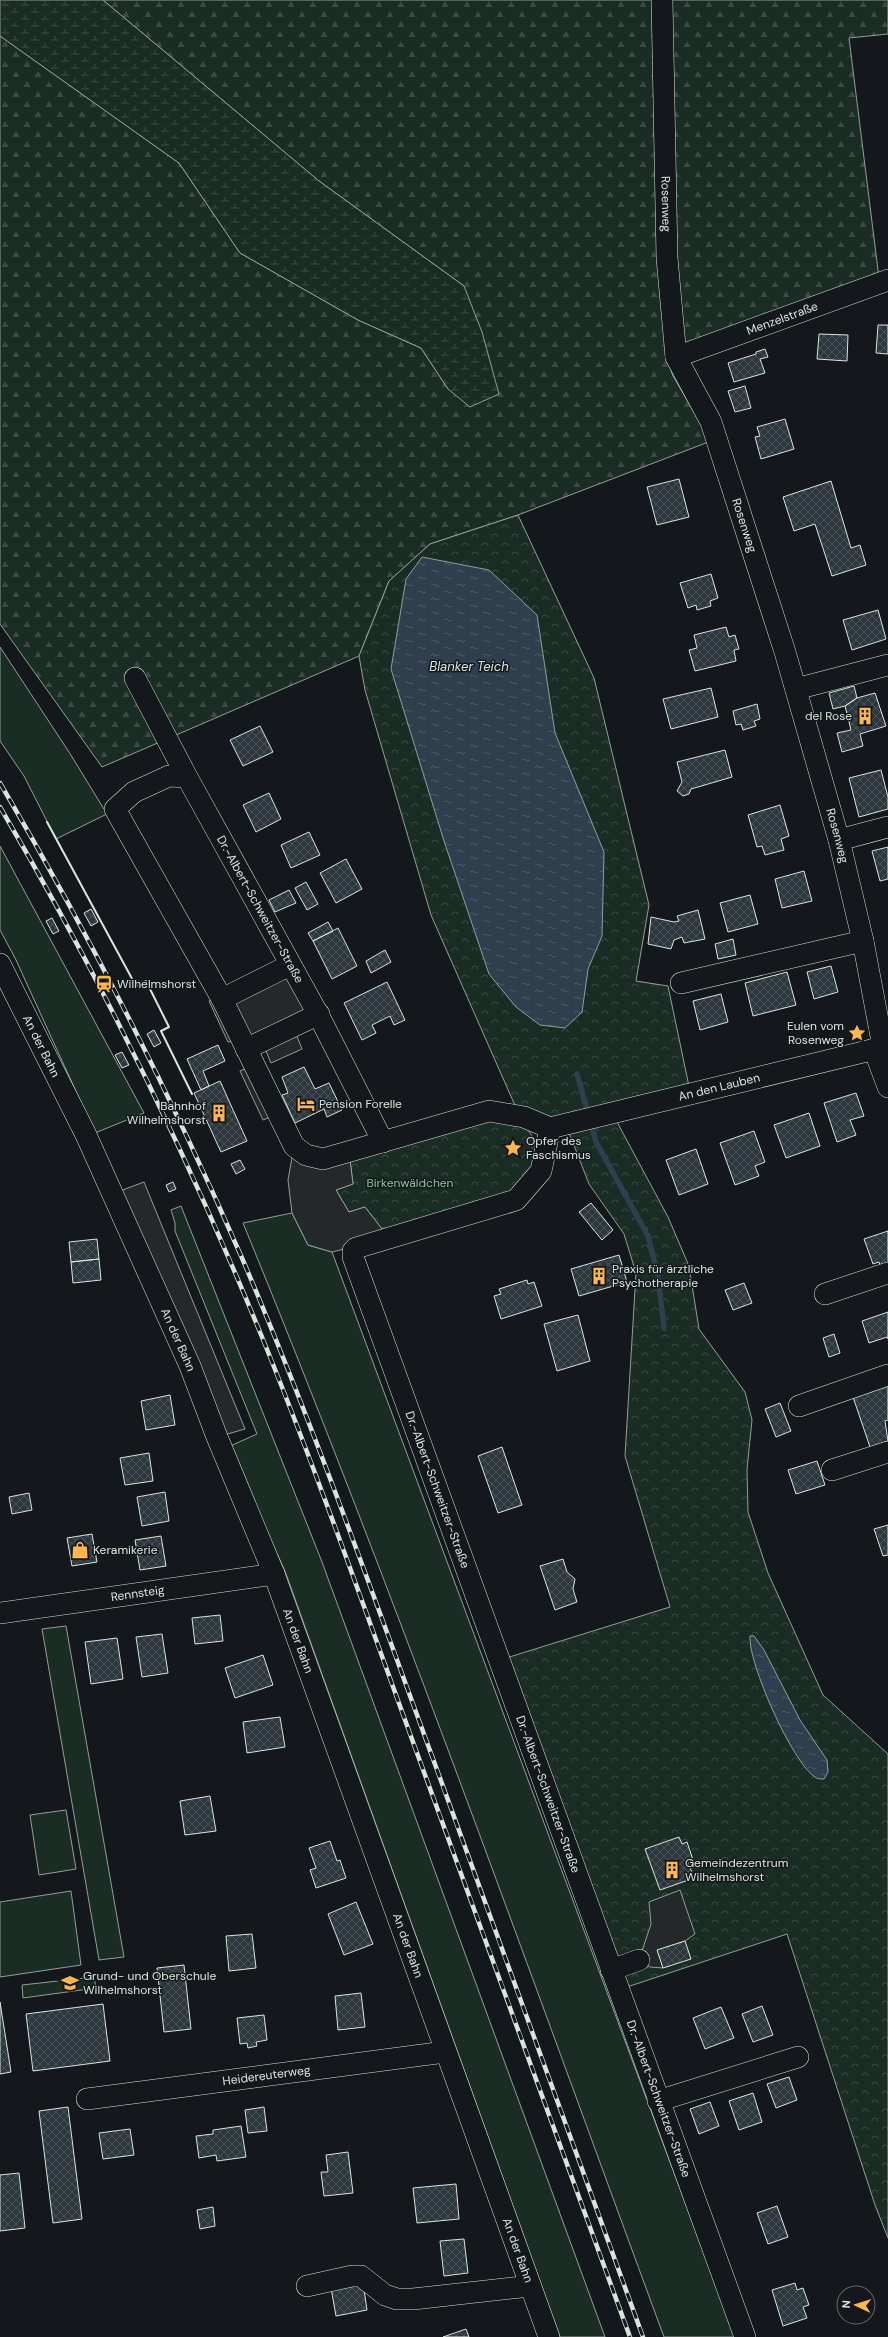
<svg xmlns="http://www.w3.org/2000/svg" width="888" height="2337" viewBox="0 0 888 2337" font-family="'DM Sans',sans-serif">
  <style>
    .grass { fill: #1a2d24; stroke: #939e99 }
    .forest { fill: url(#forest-firs); stroke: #939e99 }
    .wetland { fill: url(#wetland-marsh); stroke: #939e99 }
    .park { fill: url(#park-crowns); stroke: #939e99 }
    .parking { fill: #24282b; stroke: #939e99 }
    .water { fill: url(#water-ripples); stroke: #939e99 }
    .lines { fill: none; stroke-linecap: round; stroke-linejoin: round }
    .stream { stroke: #2f3f4d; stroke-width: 5.5 }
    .building { fill: url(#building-cross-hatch); stroke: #d8e6dc }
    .minor-casing { stroke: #d8e6dc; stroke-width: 22 }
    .minor { stroke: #14181c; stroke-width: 21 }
    .rail-casing { stroke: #d8e6dc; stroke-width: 4.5 }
    .rail { stroke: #14181c; stroke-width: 3; stroke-dasharray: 9; stroke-linecap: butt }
    .wall { stroke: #d8e6dc; stroke-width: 2 }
    .labels { text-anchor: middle; stroke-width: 3; stroke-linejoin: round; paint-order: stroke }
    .street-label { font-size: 12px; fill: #d8e6dc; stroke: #14181c }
    .poi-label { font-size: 12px; fill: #d8e6dc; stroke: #14181c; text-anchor: start }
    .park-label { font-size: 12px; fill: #8ac095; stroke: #14181c }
    .water-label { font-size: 13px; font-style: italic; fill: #d8e6dc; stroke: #14181c }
  </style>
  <defs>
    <pattern id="forest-firs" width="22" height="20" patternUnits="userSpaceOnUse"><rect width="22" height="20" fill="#1a2d24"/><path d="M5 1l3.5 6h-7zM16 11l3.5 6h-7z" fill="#3b4b43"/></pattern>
    <pattern id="wetland-marsh" width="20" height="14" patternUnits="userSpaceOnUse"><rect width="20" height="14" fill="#1a2d24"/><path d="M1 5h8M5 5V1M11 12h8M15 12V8" fill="none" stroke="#3b4b43"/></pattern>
    <pattern id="park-crowns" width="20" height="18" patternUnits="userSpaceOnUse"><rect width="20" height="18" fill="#1a2d24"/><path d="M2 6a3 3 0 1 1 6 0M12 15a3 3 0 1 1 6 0" fill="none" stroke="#3b4b43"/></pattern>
    <pattern id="water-ripples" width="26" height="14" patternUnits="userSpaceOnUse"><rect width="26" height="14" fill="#2f3f4d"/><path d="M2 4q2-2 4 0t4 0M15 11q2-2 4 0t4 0" fill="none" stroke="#4c5b66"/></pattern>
    <pattern id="building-cross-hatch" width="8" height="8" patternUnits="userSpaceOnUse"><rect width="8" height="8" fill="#2c363c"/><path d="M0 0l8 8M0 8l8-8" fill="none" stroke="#4a5358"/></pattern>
  </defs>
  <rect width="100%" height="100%" fill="#14181c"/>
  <path class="grass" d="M0 647 69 752 107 814 56 839 24 776 0 741Z
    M0 846 144 1113 95 1133 16 960 0 930Z
    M181 1206 322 1562 605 2337H560L285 1571 228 1447 257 1434 175 1231V1223L171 1210Z
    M292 1213 308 1245 332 1252 735 2337H664C527 1965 394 1591 243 1223Z
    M66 1626 124 1957 99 1960 42 1629Z
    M66 1810 76 1869 39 1875 30 1815Z
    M71 1891 81 1965 0 1977V1902Z
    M94 1977 96 1988 23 1998 22 1985Z"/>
  <path class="forest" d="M103 0H888V34L849 38 880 286 668 362 673 376 711 441 518 515 430 544 389 581 359 656 102 767 0 624V36L179 163 240 253 358 320 421 348 448 389 464 286 319 181Z"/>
  <path class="wetland" d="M0 0H103L319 181 464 286 482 332 499 394 470 407 448 389 421 348 358 320 240 253 179 163 0 36Z"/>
  <path class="park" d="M518 515 594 678 649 905 636 981 668 986 690 1091 609 1107 668 1217 689 1266 699 1329 745 1392 752 1420 747 1469 748 1512 768 1573 823 1695 888 1754V2238L875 2205 787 1934 624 1988 503 1659 670 1607 625 1456 636 1273 624 1234 589 1184 570 1135 517 1110 431 915 365 690 359 656 389 581 430 544Z
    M488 1117C496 1118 511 1117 518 1122 552 1144 529 1173 516 1200L389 1238 365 1207 349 1212 336 1190 353 1184 349 1152Z"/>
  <path class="parking" d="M288 960 320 1022 296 1034 302 1049 271 1063 266 1051 253 1056 241 1040 228 1042 209 1001Z
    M254 1065 277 1114 263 1120 240 1071Z
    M294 1146 349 1152 353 1184 336 1190 349 1212 365 1207 389 1238 332 1252 308 1245 292 1213 288 1180Z
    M144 1182 245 1429 217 1437 120 1191Z
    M680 1890 695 1934 685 1941 658 1950 663 1968 650 1967 639 1960 651 1924 649 1902Z"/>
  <path class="water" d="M422 557 489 570 537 615 555 733 604 852 602 936 588 969 582 1012 565 1028 540 1025 516 1007 489 974 444 841 391 669 406 579Z
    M750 1636H754L764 1650 800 1720 827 1760 828 1772 824 1779C821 1779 817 1779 815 1777 792 1762 748 1663 750 1636Z"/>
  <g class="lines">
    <path class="stream" d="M577 1074 596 1142 648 1236 658 1276 664 1328"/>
  </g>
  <path class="building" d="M878 325H888V354L876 353Z
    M819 334 848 335 847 361 817 359Z
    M765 349 768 357 760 359 765 373 734 382 728 363 756 354V352Z
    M745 386 751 408 735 412 728 391Z
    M785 419 794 449 761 459 755 437 760 436 757 427Z
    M679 479 689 517 657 525 647 487Z
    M831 481 851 548 860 545 866 565 832 576 815 524 794 531 783 497Z
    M711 574 718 598 710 601 711 606 697 610 696 605 688 608 680 583Z
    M878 610 886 639 852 650 843 620Z
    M726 627 729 637 735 635 739 649 734 650 736 661 695 671 689 650 697 648 694 635Z
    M854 686 857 698 845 706 833 709 829 693Z
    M711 688 718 717 671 729 663 699Z
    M875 693 886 726 860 734 863 746 842 752 837 733 851 730 845 706 857 698Z
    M757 704 760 719 754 721 756 726 743 730 741 724 736 725 733 711Z
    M260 726 273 752 243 766 230 740Z
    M725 750 732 777 691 789 689 794 683 796 677 791 682 782 677 762Z
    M881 770 888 797V809L859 817 849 778Z
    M269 793 281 819 256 832 243 805Z
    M780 805 789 836 781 839 784 850 765 855 762 846 757 847 748 815Z
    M309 832 320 855 291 868 281 845Z
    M888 847V879L880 881 872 851Z
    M346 859 362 889 336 903 320 873Z
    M804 871 812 901 782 908 775 879Z
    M306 882 318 904 307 910 295 888Z
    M289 890 296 903 275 912 269 900Z
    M750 895 758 924 728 932 720 903Z
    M91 909 98 922 91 926 84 913Z
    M698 910 705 939 684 943 682 937 674 940 671 949 648 944 651 917 674 922 679 921 677 916Z
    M52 918 59 931 53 934 46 921Z
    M328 922 333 931 313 941 308 933Z
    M338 928 357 966 332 979 313 941Z
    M733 939 736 955 718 959 715 944Z
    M385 950 391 962 371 973 366 961Z
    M831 966 838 992 814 999 807 972Z
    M787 972 796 1005 753 1016 745 983Z
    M387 982 405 1020 394 1025 390 1016 372 1025 376 1033 362 1040 344 1003Z
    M721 994 728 1022 700 1030 693 1001Z
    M154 1030 161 1043 154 1047 147 1034Z
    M218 1045 225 1061 203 1071 209 1086 201 1090 187 1059Z
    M122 1052 129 1065 122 1068 115 1055Z
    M304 1067 315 1089 329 1083 342 1110 327 1117 324 1109 295 1123 282 1095 288 1093 282 1077Z
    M220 1081 247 1141 221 1152 194 1093Z
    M856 1093 864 1116 850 1120 856 1135 837 1142 824 1103Z
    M809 1113 820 1146 786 1158 774 1125Z
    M754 1131 765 1162 755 1166 759 1176 735 1185 720 1143Z
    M696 1149 708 1184 679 1195 666 1160Z
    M240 1160 245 1169 236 1174 231 1164Z
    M173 1182 176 1189 169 1192 166 1185Z
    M591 1203 613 1230 602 1240 579 1212Z
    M888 1231V1266L881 1268 879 1262 873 1264 864 1239Z
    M97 1239 99 1259 71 1262 69 1242Z
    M619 1255 627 1282 579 1296 571 1269Z
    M99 1259 101 1280 73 1283 71 1262Z
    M527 1280 528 1284 534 1282 542 1306 501 1319 494 1296 501 1294 499 1289Z
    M744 1283 752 1303 733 1310 725 1290Z
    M888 1312V1339L887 1337 869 1343 862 1321Z
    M578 1315 590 1361 557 1371 544 1324Z
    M834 1334 840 1353 829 1357 823 1338Z
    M888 1386V1420L885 1421 888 1441 870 1447 853 1397Z
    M170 1395 175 1425 146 1430 141 1401Z
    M780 1403 791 1431 776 1437 765 1409Z
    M502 1447 522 1505 498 1513 478 1456Z
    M149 1453 153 1481 125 1485 120 1458Z
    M817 1461 825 1485 796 1494 788 1470Z
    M165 1492 169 1521 142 1526 137 1497Z
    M29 1493 32 1510 12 1514 9 1497Z
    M888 1525V1555L883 1556 874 1529Z
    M92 1534 97 1562 72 1566 67 1538Z
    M161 1536 166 1566 140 1570 135 1540Z
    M563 1559 567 1572 575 1579 573 1589 577 1602 555 1610 540 1566Z
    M220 1615 223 1641 195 1644 192 1618Z
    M162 1634 168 1673 142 1677 136 1637Z
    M117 1638 123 1679 91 1684 85 1642Z
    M263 1655 273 1685 235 1698 225 1668Z
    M280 1717 285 1747 247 1753 243 1722Z
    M210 1796 216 1831 185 1835 180 1801Z
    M679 1837 682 1844 687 1842 693 1860 688 1862 694 1878 660 1890 645 1849Z
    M330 1841 337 1861 340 1860 346 1878 316 1888 310 1870 316 1868 309 1848Z
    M356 1902 373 1944 344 1955 328 1914Z
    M252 1934 256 1968 229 1971 226 1936Z
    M685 1941 691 1959 663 1968 657 1950Z
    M184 1965 191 2029 164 2032 157 1968Z
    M361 1993 365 2027 338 2030 335 1996Z
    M0 2002 11 2072 0 2074Z
    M103 2004 110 2061 33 2071 26 2014Z
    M762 2006 773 2035 753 2042 742 2014Z
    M721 2007 734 2038 705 2049 693 2018Z
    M264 2015 267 2040 256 2042 257 2046 248 2048 247 2043 240 2044 237 2018Z
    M789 2077 797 2100 776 2108 767 2084Z
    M753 2093 762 2122 739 2130 729 2101Z
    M710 2102 719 2126 699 2134 690 2109Z
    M68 2107 82 2219 53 2223 39 2111Z
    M264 2107 267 2131 248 2133 245 2110Z
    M241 2126 246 2157 217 2161 216 2155 199 2158 196 2136 213 2134V2130Z
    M130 2129 134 2155 103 2159 99 2133Z
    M348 2152 353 2193 324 2196 321 2172H328L326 2155Z
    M19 2173 25 2228 0 2231V2175Z
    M456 2184 459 2219 417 2223 413 2188Z
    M777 2206 788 2237 768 2244 757 2213Z
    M213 2207 215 2226 200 2229 197 2210Z
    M464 2239 468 2273 444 2276 440 2241Z
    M363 2283 367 2310 336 2316 331 2288Z
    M795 2283 797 2290 803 2288 809 2305 803 2307 807 2318 783 2326 772 2290Z
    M466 2329 469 2337H443Z"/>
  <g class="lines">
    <g class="minor-casing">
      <g id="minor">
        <path id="s1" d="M662 0 667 258 676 357 711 422 785 652 839 840 863 941 883 1047"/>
        <path id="s2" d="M676 357 888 280"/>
        <path id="s3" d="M135 678 187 777 318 1014 383 1142"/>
        <path d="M796 689 888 665"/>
        <path d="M187 777 169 776 134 792 115 809 222 999 294 1146 306 1155 323 1159 489 1111 524 1117 550 1128"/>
        <path d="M839 840 888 827"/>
        <path id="s4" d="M0 964 86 1135 190 1366 217 1437 274 1574 549 2337"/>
        <path d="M681 983 863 941"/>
        <path d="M222 999 290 965"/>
        <path d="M246 1049 319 1014"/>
        <path d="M874 1049 888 1087"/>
        <path id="s5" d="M550 1128 541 1171 516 1200 356 1248 353 1251V1257L745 2337"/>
        <path id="s6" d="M550 1128 888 1046"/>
        <path d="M825 1294 888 1273"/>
        <path d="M799 1406 888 1375"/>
        <path d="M832 1470 888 1452"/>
        <path id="s7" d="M0 1613 274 1574"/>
        <path d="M611 1970 639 1960"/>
        <path id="s8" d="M87 2099 445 2052"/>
        <path d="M658 2101 798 2057"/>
        <path d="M307 2286 352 2276H361L385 2295 397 2299H413L530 2286"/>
      </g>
    </g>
    <use href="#minor" class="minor"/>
    <g class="rail-casing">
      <path id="rail" d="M0 783C90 936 171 1095 242 1258 312 1422 371 1589 432 1756 502 1950 573 2143 643 2337
        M0 807C100 977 187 1154 262 1337 316 1470 364 1607 413 1742 486 1941 558 2139 630 2337"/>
    </g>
    <use href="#rail" class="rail"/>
    <path class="wall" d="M47 822 136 986 146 981 169 1027 161 1031 192 1094"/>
  </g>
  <defs>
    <g id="building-bare" transform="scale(1.38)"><path d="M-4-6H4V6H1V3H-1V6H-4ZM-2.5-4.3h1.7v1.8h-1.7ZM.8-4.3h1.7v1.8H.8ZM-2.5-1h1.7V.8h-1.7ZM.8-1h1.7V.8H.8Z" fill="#ffb74d" stroke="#14181c" stroke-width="2.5" paint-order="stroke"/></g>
    <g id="station-bare" transform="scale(1.38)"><path d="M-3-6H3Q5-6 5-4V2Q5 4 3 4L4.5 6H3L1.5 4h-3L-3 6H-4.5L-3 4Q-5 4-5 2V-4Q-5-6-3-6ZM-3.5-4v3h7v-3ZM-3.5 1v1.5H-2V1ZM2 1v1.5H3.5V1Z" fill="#ffb74d" stroke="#14181c" stroke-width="2.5" paint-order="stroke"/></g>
    <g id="sight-bare" transform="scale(1.38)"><path d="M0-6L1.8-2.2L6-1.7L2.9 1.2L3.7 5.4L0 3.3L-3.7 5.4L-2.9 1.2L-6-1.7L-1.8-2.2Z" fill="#ffb74d" stroke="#14181c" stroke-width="2.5" paint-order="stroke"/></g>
    <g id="hotel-bare" transform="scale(1.38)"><path d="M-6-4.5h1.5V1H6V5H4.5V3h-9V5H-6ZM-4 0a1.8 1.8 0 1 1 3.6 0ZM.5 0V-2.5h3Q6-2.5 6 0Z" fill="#ffb74d" stroke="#14181c" stroke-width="2.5" paint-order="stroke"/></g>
    <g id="shop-bare" transform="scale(1.38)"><path d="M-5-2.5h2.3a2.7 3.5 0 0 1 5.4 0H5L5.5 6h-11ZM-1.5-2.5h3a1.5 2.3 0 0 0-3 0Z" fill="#ffb74d" stroke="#14181c" stroke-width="2.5" paint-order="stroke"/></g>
    <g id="school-bare" transform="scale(1.38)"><path d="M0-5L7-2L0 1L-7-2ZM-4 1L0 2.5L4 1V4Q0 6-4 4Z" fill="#ffb74d" stroke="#14181c" stroke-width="2.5" paint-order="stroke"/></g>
  </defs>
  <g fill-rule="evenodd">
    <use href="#building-bare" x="865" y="716"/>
    <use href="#station-bare" x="104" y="984"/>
    <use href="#sight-bare" x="857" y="1033"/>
    <use href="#hotel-bare" x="306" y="1104"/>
    <use href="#building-bare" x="219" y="1113"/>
    <use href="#sight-bare" x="513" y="1148"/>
    <use href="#building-bare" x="599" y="1276"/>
    <use href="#shop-bare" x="80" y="1550"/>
    <use href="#building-bare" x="672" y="1870"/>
    <use href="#school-bare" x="70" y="1983"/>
  </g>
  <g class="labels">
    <g class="street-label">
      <text dy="4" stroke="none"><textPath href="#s1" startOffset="204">Rosenweg</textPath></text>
      <text dy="4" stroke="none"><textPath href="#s2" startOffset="113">Menzelstraße</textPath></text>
      <text dy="4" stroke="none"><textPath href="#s1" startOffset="540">Rosenweg</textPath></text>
      <text dy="4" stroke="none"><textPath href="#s1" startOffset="864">Rosenweg</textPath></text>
      <text dy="4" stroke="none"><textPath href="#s3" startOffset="263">Dr.-Albert-Schweitzer-Straße</textPath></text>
      <text dy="4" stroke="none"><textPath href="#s4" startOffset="92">An der Bahn</textPath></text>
      <text dy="4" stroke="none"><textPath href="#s6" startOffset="174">An den Lauben</textPath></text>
      <text dy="4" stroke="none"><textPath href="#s4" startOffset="416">An der Bahn</textPath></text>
      <text dy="4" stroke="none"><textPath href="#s5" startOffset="507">Dr.-Albert-Schweitzer-Straße</textPath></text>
      <text dy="4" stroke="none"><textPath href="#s7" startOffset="139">Rennsteig</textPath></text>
      <text dy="4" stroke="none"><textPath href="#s4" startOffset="740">An der Bahn</textPath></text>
      <text dy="4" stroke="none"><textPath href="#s5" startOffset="831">Dr.-Albert-Schweitzer-Straße</textPath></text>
      <text dy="4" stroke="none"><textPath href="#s4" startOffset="1064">An der Bahn</textPath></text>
      <text dy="4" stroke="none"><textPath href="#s8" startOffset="181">Heidereuterweg</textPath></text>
      <text dy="4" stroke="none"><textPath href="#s5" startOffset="1155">Dr.-Albert-Schweitzer-Straße</textPath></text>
      <text dy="4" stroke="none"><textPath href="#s4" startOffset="1388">An der Bahn</textPath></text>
    </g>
    <g class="poi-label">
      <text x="852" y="720" text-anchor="end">del Rose</text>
      <text x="117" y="988">Wilhelmshorst</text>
      <text x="844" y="1030" text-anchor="end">Eulen vom<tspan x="844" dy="14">Rosenweg</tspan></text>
      <text x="319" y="1108">Pension Forelle</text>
      <text x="206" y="1110" text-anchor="end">Bahnhof<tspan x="206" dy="14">Wilhelmshorst</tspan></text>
      <text x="526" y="1145">Opfer des<tspan x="526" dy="14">Faschismus</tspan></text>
      <text x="612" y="1273">Praxis für ärztliche<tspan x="612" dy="14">Psychotherapie</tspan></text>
      <text x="93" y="1554">Keramikerie</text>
      <text x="685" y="1867">Gemeindezentrum<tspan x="685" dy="14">Wilhelmshorst</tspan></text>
      <text x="83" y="1980">Grund- und Oberschule<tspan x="83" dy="14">Wilhelmshorst</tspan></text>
    </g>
    <g class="park-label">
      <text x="410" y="1187">Birkenwäldchen</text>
    </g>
    <g class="water-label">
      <text x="469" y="671">Blanker Teich</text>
    </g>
  </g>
  <g transform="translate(856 2305) rotate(274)"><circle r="19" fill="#14181c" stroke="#626a69"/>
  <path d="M0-3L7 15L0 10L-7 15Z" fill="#ffb74d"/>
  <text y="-6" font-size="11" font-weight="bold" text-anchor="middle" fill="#d8e6dc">N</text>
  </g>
</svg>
